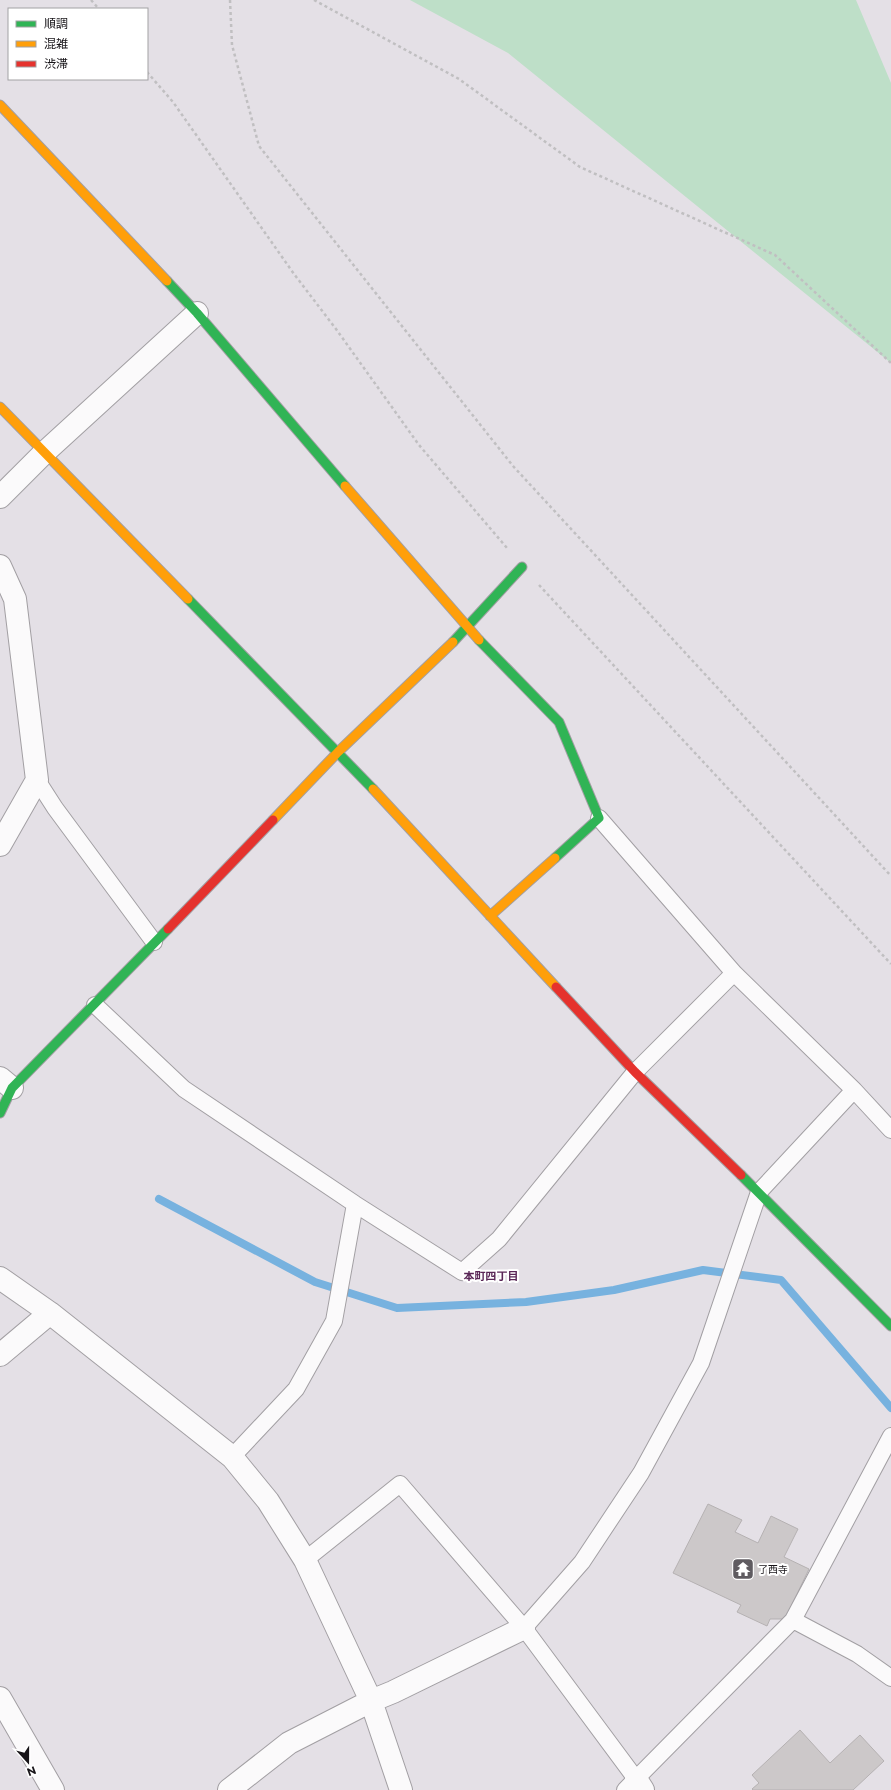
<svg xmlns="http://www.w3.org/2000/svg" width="891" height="1790" viewBox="0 0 891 1790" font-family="Montserrat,'Noto Sans JP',sans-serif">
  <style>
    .green { fill: #bedfc8 }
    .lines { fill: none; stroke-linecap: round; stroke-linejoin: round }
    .stream { stroke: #77b2df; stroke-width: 8 }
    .building { fill: #ccc8c9; stroke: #b5b1b2 }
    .lane-casing { stroke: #a29fa3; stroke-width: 18 }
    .street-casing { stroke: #a29fa3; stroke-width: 24 }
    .fast-casing { stroke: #a29fa3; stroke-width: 11 }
    .slow-casing { stroke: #a29fa3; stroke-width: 11 }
    .jam-casing { stroke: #a29fa3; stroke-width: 11 }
    .path { stroke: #c0bfc1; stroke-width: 2.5; stroke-dasharray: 3 3; stroke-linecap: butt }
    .lane { stroke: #fbfafb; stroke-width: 16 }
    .street { stroke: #fbfafb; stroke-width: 22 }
    .fast { stroke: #30b455; stroke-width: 9 }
    .slow { stroke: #ff9f0a; stroke-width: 9 }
    .jam { stroke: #e5322d; stroke-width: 9 }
    .labels { text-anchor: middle; stroke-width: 4; stroke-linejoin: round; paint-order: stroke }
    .poi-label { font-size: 10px; fill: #171418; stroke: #fff; text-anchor: start }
    .neighbourhood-label { font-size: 11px; font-weight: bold; fill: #5a2757; stroke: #fff }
  </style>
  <rect width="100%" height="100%" fill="#e4e0e6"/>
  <path class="green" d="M410 0H856L891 83V363L508 53Z"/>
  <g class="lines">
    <path class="stream" d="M159 1199 315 1282 397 1308 526 1302 614 1290 703 1270 781 1280 891 1408"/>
  </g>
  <path class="building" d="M708 1504 742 1520 735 1532 758 1543 771 1516 798 1529 784 1557 809 1569 785 1619H770L767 1626 737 1612 741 1605 673 1573Z
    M800 1730 830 1763 860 1735 884 1761 853 1790H753L752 1789 759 1783 752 1775Z"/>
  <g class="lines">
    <g class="lane-casing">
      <path id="lane" d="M37 780 55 808 154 942
        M599 818 734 973 854 1090 891 1130
        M95 1005 184 1089 355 1204 462 1272 499 1239 635 1072 734 973
        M232 1457 296 1389 334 1321 355 1204
        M305 1560 400 1484 524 1628 636 1779
        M793 1620 857 1654 891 1678
        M524 1628 582 1562 641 1473 701 1363 759 1192 854 1090
        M625 1790 793 1620 891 1436"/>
    </g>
    <g class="street-casing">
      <path id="street" d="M0 497 45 452 197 313
        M0 566 15 599 37 780 0 845
        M0 1078 12 1088
        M0 1278 50 1313 232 1457 268 1501 305 1560 371 1701 401 1790
        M0 1355 50 1313
        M0 1698 53 1790
        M636 1779 643 1790
        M229 1790 289 1743 371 1701 393 1692 524 1628"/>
    </g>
    <g class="fast-casing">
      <path id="fast" d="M167 281 197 313 345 486
        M188 599 373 789
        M479 640 559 722 599 818 555 858
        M453 642 522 567
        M0 1113 12 1088 168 929
        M741 1175 891 1326"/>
    </g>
    <g class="slow-casing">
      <path id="slow" d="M0 105 167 281
        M0 407 188 599
        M345 486 479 640
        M373 789 556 987
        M273 820 338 752 453 642
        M490 916 555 858"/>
    </g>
    <g class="jam-casing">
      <path id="jam" d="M168 929 273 820
        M556 987 635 1072 741 1175"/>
    </g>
    <path class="path" d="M91 0 99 9
      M230 0 232 45 259 146 513 466 891 876
      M314 0 459 79 580 167 775 255 891 363
      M147 72 173 102 294 274 336 329 419 445 507 548
      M539 585 891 964"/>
    <use href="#lane" class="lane"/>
    <use href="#street" class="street"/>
    <use href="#fast" class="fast"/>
    <use href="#slow" class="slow"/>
    <use href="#jam" class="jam"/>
  </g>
  <defs>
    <g id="temple-square" transform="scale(1.15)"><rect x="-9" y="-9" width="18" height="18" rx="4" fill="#5f5b60" stroke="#fff"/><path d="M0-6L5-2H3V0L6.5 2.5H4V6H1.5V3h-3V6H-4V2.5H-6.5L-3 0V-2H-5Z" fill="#fff"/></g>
  </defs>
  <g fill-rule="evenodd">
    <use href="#temple-square" x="743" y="1569"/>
  </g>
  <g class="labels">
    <g class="poi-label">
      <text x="758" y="1573">了西寺</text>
    </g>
    <g class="neighbourhood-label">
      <text x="491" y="1280">本町四丁目</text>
    </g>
  </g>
  <rect x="8" y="8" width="140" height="72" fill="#ffffff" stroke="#a2a1a3"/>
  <rect x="16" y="21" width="20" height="6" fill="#30b455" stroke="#a2a1a3"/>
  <text x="44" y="28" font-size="12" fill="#171418">順調</text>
  <rect x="16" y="41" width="20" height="6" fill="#ff9f0a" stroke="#a2a1a3"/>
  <text x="44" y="48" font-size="12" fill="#171418">混雑</text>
  <rect x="16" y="61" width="20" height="6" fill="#e5322d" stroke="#a2a1a3"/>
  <text x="44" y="68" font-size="12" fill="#171418">渋滞</text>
  <g transform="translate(28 1762) rotate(159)" stroke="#ffffff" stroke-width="3" paint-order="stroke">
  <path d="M0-3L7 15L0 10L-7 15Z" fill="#171418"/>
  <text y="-6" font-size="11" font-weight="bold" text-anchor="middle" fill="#171418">N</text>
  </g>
</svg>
